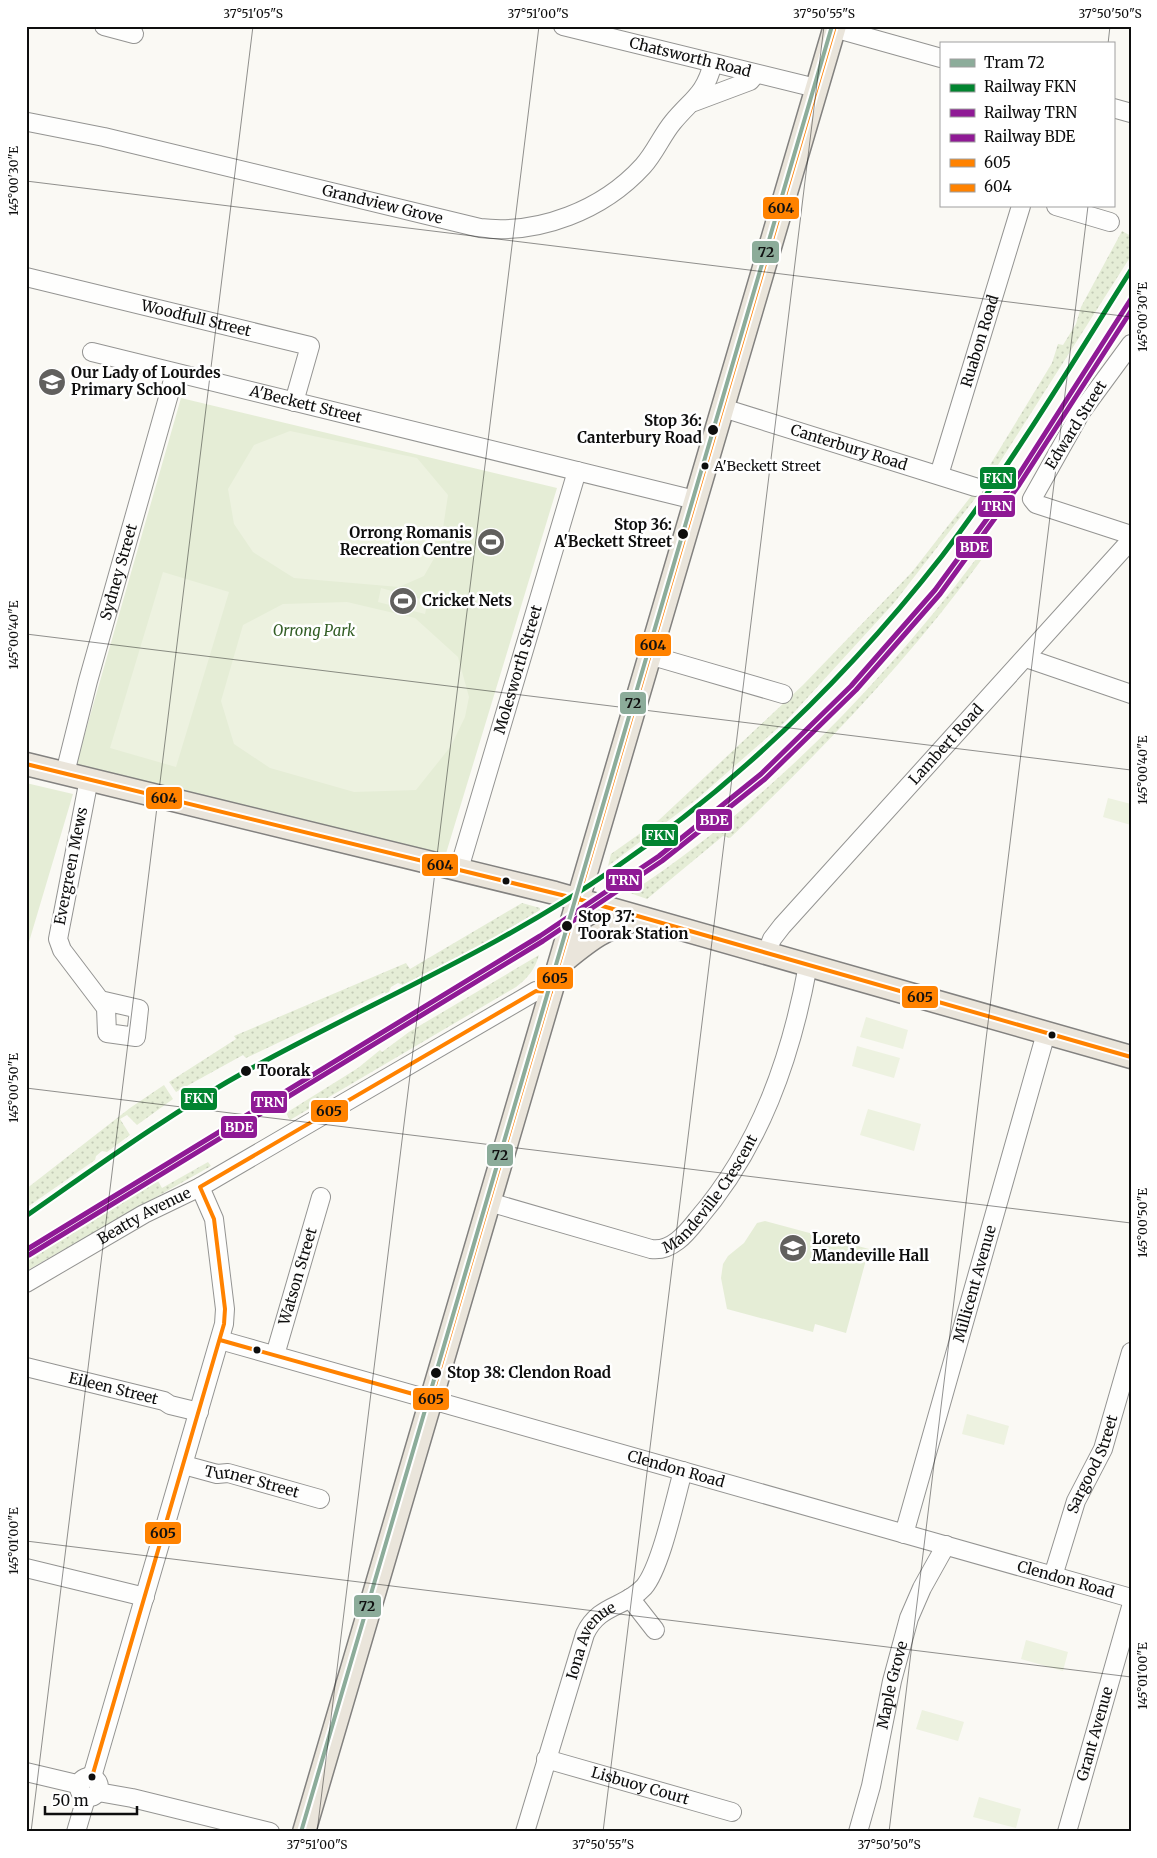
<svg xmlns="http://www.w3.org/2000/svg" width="1157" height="1858" viewBox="0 0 1157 1858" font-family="Merriweather,serif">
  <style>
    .grass { fill: url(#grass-dots) }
    .park { fill: #e5edd6 }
    .pitch { fill: #edf2e0 }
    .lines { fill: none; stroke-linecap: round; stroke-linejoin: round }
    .minor-casing { stroke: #949492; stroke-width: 20 }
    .major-casing { stroke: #82817f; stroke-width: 25 }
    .minor { stroke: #fefefd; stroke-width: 18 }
    .major { stroke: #eae5db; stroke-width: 22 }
    .bus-1-casing { stroke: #fff; stroke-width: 8 }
    .bus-2-casing { stroke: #fff; stroke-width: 8 }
    .bus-1 { stroke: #ff8200; stroke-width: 4 }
    .bus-2 { stroke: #ff8200; stroke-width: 4 }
    .rail-1-casing { stroke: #fff; stroke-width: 9 }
    .rail-2-casing { stroke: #fff; stroke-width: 9 }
    .rail-3-casing { stroke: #fff; stroke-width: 9 }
    .rail-1 { stroke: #028430; stroke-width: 5 }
    .rail-2 { stroke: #8f1a95; stroke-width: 5 }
    .rail-3 { stroke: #8f1a95; stroke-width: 5 }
    .tram-1-casing { stroke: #fff; stroke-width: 8 }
    .tram-1 { stroke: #8cac9a; stroke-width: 4 }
    .ticks { fill: none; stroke: #0e0e0e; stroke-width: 1; stroke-opacity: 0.45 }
    .stop-dot { fill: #0e0e0e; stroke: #fff; stroke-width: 2 }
    .labels { text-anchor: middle; stroke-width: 5; stroke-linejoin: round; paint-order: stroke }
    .bus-label { font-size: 14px; fill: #0e0e0e; stroke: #fff; text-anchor: start }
    .street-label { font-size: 15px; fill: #0e0e0e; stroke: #fff }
    .poi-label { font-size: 15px; font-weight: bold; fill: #0e0e0e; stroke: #fff; text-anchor: start }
    .stop-label { font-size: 15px; font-weight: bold; fill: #0e0e0e; stroke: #fff; text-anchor: start }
    .park-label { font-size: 15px; font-style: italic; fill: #335e26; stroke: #fff }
    .line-badge { stroke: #fff; stroke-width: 2 }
    .badge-label { font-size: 14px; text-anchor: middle; font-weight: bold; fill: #fff }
    .pale-badge-label { font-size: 14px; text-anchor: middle; font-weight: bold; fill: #111 }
    .neatline { fill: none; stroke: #0e0e0e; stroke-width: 2 }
    .ticks-label { font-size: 12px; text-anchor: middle; fill: #0e0e0e }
  </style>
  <defs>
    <pattern id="grass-dots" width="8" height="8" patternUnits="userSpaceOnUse" patternTransform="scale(1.25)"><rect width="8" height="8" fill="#e5edd6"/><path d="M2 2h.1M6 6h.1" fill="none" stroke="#c3cab6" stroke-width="1.8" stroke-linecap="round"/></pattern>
  </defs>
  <rect width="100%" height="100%" fill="#faf9f4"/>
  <path class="grass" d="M1122 231 1131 236 1129 259 984 487 894 603 787 720 697 799 608 866 611 854 659 820 803 685 912 572 972 495 973 496 979 483 1052 363 1058 344 1063 345 1076 324 1081 307Z
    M980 557 982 559C908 661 820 752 730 838L723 836 647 899 630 893C765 805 879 687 976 559Z
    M522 903 540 908V910L490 940 403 985 398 983 391 987 387 997 385 992 246 1058 243 1055 176 1092 169 1082 236 1039 234 1036 406 963 410 969Z
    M539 955C535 969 528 978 516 987L290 1120 286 1113 358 1068 380 1050 382 1052 409 1032Z
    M164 1085 173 1099 137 1125 127 1115 120 1119 130 1135 107 1152 102 1151 96 1156 95 1160 26 1208V1189L130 1108Z
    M208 1162 211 1166 26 1271V1262L158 1181 162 1188Z"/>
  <path class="park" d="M181 398 557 488 444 860 74 772Z
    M26 783 73 794 26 952Z
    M765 1221 869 1249 846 1333 815 1324 813 1332 727 1309 721 1278 723 1264 728 1256 744 1243 757 1223Z"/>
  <path class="pitch" d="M290 431 417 458 448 495 440 548 424 576 399 587 294 578 253 552 234 524 228 489 254 445Z
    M163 572 229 592 176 767 110 748Z
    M381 588 428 601 425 614 378 602Z
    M347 602 415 618 458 657 469 697 465 717 451 746 416 790 354 792 270 768 234 744 221 701 243 625 283 604Z
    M1108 798 1131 804V825L1103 817Z
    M866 1017 908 1030 903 1049 860 1037Z
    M857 1046 900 1058 894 1078 852 1066Z
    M868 1109 921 1124 914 1151 860 1135Z
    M967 1414 1009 1426 1004 1445 962 1434Z
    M1026 1640 1068 1652 1063 1671 1021 1659Z
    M922 1710 964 1722 958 1741 916 1729Z
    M979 1797 1021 1809 1016 1828 973 1817Z"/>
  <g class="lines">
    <g class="minor-casing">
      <g id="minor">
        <path d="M104 26 134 34"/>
        <path id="s1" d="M563 26 816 88"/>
        <path d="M834 28 941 58"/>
        <path d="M694 102 750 81 756 74"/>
        <path d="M1113 108 1131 113"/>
        <path id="s2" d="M28 122 104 137 480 228C539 235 603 210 643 166 655 153 662 135 673 122 692 99 705 95 713 63"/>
        <path d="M1056 206 1110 222"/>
        <path id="s3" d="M26 277 310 346 294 402"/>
        <path d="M1131 344 1081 412 1032 499 1036 504 1131 535"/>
        <path id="s4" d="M92 352 695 500"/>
        <path id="s5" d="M723 408 975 487"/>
        <path id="s6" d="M939 475 1021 206"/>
        <path d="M649 655 783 694"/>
        <path d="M1026 658 1131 694"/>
        <path id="s7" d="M65 773 88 681 175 373"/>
        <path d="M89 779 58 939 62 950 106 1008 107 1033 136 1037 139 1009 100 1000"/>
        <path id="s8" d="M459 869 577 471"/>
        <path id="s9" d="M767 952 772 939 782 926 1131 540"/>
        <path id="s10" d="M489 1202 651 1249C671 1252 686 1234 697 1220 760 1147 791 1058 808 965"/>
        <path id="s11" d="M26 1283 144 1214 200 1187 536 991 551 992"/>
        <path id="s12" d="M220 1340 1131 1598"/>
        <path id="s13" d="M275 1355 321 1197"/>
        <path id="s14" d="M26 1367 164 1401 170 1405 199 1412"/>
        <path id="s15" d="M184 1465 217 1474 228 1473 320 1499"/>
        <path id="s16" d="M904 1534 1046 1033"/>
        <path d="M26 1568 145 1597"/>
        <path id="s17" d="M1053 1576 1076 1501 1103 1449 1131 1352"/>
        <path d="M630 1598 655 1630"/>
        <path id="s18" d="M546 1759 732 1812"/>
        <path d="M26 1772 81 1785"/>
        <circle cx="89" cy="1787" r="10"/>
        <path d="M92 1777 224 1324 225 1309 214 1219 200 1187"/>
        <path d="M98 1792 132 1798 270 1832"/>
        <path d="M76 1832 86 1798"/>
        <path id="s19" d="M525 1832 585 1634C599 1604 625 1608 644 1587 661 1567 675 1499 683 1471"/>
        <path id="s20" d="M858 1832 871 1786 892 1681 909 1618 922 1588 946 1545"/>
        <path id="s21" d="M1067 1832 1131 1607"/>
      </g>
    </g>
    <g class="major-casing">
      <path id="major" d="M26 764 555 893 1131 1057
        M559 965C584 944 610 922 644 919
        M304 1832 835 26"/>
    </g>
    <use href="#minor" class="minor"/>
    <use href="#major" class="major"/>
    <g class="bus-1-casing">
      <path id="bus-1" d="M220 1340 431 1399 578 899 1131 1057
        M92 1777 224 1324 225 1309 214 1219 200 1187 536 991 551 992"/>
    </g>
    <g class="bus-2-casing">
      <path id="bus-2" d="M26 764 578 899
        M578 899 835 26"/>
    </g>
    <use href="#bus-1" class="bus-1"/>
    <use href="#bus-2" class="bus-2"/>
    <g class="rail-1-casing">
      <path id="rail-1" d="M26 1216C99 1165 172 1112 250 1069 372 1002 500 948 615 868 739 782 849 675 942 556 1011 465 1070 367 1131 270"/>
    </g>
    <g class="rail-2-casing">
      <path id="rail-2" d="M26 1250 540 936 659 856 761 774 851 686 935 590 1014 482 1131 299"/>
    </g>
    <g class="rail-3-casing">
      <path id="rail-3" d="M29 1255 543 941 662 861 765 779 856 690 940 594 1019 485 1131 311"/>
    </g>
    <use href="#rail-1" class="rail-1"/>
    <use href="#rail-2" class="rail-2"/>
    <use href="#rail-3" class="rail-3"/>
    <g class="tram-1-casing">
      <path id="tram-1" d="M301 1832 832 26"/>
    </g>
    <use href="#tram-1" class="tram-1"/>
  </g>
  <path class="ticks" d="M1108 44 1110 26M26 181 1131 317M26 634 1131 770M26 1088 1131 1223M26 1541 1131 1677M31 1832 253 26M317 1832 539 26M603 1832 824 26M889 1832 1088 206"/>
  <defs>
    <g id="school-disc" transform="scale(1.4375)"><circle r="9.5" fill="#61605e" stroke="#fff"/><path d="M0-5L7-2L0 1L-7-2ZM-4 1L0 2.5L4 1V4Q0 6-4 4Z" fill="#fff"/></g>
    <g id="stadium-disc" transform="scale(1.4375)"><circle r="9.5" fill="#61605e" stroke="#fff"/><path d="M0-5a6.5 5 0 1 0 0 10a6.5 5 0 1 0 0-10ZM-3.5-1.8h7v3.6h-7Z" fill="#fff"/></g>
  </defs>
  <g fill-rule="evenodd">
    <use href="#school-disc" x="52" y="382"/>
    <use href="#stadium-disc" x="491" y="542"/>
    <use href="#stadium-disc" x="403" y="601"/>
    <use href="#school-disc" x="793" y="1248"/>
  </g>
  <g class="stop-dot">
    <circle cx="713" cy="430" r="6"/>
    <circle cx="705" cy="466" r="4.5"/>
    <circle cx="683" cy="534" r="6"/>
    <circle cx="506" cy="881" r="4.5"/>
    <circle cx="567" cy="926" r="6"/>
    <circle cx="1052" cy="1035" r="4.5"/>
    <circle cx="246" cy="1071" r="6"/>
    <circle cx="257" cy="1350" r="4.5"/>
    <circle cx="436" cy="1373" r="6"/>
    <circle cx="92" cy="1777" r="4.5"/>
  </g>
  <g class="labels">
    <g class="bus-label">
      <text x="714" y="471">A'Beckett Street</text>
    </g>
    <g class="street-label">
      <text dy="5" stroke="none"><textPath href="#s1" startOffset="131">Chatsworth Road</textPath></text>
      <text dy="5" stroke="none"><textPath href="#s2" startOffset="364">Grandview Grove</textPath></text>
      <text dy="5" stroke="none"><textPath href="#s3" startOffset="175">Woodfull Street</textPath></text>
      <text dy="5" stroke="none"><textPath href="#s6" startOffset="140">Ruabon Road</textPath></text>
      <text dy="5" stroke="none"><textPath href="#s4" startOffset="220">A'Beckett Street</textPath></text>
      <text transform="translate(1076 425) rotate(-58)" y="5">Edward Street</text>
      <text dy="5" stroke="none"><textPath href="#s5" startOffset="132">Canterbury Road</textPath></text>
      <text dy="5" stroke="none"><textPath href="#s7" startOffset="208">Sydney Street</textPath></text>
      <text dy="5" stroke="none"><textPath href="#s8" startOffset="208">Molesworth Street</textPath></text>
      <text dy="5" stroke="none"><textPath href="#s9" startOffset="275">Lambert Road</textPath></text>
      <text transform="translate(71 866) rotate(-79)" y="5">Evergreen Mews</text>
      <text dy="5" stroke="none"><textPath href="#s10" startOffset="254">Mandeville Crescent</textPath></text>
      <text dy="5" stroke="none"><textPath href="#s11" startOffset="136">Beatty Avenue</textPath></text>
      <text dy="5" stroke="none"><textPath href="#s13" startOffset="82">Watson Street</textPath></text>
      <text dy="5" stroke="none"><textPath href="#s16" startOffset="260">Millicent Avenue</textPath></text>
      <text dy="5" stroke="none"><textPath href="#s14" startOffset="90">Eileen Street</textPath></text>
      <text dy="5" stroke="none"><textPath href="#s17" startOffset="119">Sargood Street</textPath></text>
      <text dy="5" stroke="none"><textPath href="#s12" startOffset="474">Clendon Road</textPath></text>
      <text dy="5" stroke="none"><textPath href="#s15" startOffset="70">Turner Street</textPath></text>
      <text dy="5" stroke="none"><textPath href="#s12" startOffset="879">Clendon Road</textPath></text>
      <text dy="5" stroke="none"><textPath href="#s19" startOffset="204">Iona Avenue</textPath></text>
      <text dy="5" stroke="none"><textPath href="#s20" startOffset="151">Maple Grove</textPath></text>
      <text dy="5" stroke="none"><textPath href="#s21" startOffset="102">Grant Avenue</textPath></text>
      <text dy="5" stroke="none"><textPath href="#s18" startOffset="98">Lisbuoy Court</textPath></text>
    </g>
    <g class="poi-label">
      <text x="71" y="378">Our Lady of Lourdes<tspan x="71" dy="17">Primary School</tspan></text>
      <text x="472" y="538" text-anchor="end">Orrong Romanis<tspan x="472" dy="17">Recreation Centre</tspan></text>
      <text x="422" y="606">Cricket Nets</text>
      <text x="812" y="1244">Loreto<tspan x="812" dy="17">Mandeville Hall</tspan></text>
    </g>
    <g class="stop-label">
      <text x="702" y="426" text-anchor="end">Stop 36:<tspan x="702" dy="17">Canterbury Road</tspan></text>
      <text x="672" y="530" text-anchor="end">Stop 36:<tspan x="672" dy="17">A'Beckett Street</tspan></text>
      <text x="578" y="922">Stop 37:<tspan x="578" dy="17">Toorak Station</tspan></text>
      <text x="257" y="1076">Toorak</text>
      <text x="447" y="1378">Stop 38: Clendon Road</text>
    </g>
    <g class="park-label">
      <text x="314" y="636">Orrong Park</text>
    </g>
  </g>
  <g class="line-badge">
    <rect x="762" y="196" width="38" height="24" rx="5" fill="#ff8200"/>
    <rect x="751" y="240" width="29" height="24" rx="5" fill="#8cac9a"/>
    <rect x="979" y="466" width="38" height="24" rx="5" fill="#028430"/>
    <rect x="977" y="494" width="39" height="24" rx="5" fill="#8f1a95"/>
    <rect x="955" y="535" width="38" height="24" rx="5" fill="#8f1a95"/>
    <rect x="634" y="633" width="38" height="24" rx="5" fill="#ff8200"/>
    <rect x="619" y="691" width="28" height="24" rx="5" fill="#8cac9a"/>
    <rect x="145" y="786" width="38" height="24" rx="5" fill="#ff8200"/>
    <rect x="695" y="808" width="38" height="24" rx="5" fill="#8f1a95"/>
    <rect x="641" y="823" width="38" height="24" rx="5" fill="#028430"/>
    <rect x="421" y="853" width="38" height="24" rx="5" fill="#ff8200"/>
    <rect x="605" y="868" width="38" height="24" rx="5" fill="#8f1a95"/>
    <rect x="536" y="966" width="38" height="24" rx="5" fill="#ff8200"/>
    <rect x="901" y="985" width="38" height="24" rx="5" fill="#ff8200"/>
    <rect x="180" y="1087" width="38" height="24" rx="5" fill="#028430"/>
    <rect x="250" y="1090" width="38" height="24" rx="5" fill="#8f1a95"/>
    <rect x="310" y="1099" width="39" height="24" rx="5" fill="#ff8200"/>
    <rect x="220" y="1115" width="38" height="24" rx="5" fill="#8f1a95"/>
    <rect x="486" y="1143" width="28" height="24" rx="5" fill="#8cac9a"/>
    <rect x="412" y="1387" width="38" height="24" rx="5" fill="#ff8200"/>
    <rect x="144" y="1521" width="38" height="24" rx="5" fill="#ff8200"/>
    <rect x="353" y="1594" width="29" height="24" rx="5" fill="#8cac9a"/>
  </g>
  <g class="badge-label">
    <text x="998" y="483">FKN</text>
    <text x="997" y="511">TRN</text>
    <text x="974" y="552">BDE</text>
    <text x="714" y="825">BDE</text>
    <text x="660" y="840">FKN</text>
    <text x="624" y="885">TRN</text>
    <text x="199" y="1103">FKN</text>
    <text x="269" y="1107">TRN</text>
    <text x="239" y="1132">BDE</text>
  </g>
  <g class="pale-badge-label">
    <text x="781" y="213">604</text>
    <text x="766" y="257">72</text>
    <text x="653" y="650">604</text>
    <text x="633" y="708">72</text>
    <text x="164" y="803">604</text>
    <text x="440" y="870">604</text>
    <text x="555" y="983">605</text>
    <text x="920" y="1002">605</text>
    <text x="329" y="1116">605</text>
    <text x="500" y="1160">72</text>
    <text x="431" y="1404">605</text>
    <text x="163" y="1538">605</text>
    <text x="367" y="1611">72</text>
  </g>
  <rect width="1157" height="1858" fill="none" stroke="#ffffff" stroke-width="55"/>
  <rect x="940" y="42" width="175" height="165" fill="#ffffff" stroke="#9f9f9f"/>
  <rect x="950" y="59" width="25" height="8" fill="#8cac9a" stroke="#9f9f9f"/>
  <text x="984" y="68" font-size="15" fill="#0e0e0e">Tram 72</text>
  <rect x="950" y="84" width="25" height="8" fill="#028430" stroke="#9f9f9f"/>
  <text x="984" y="92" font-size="15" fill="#0e0e0e">Railway FKN</text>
  <rect x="950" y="109" width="25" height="8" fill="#8f1a95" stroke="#9f9f9f"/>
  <text x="984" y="118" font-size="15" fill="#0e0e0e">Railway TRN</text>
  <rect x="950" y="134" width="25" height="8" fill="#8f1a95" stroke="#9f9f9f"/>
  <text x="984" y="142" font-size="15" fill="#0e0e0e">Railway BDE</text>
  <rect x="950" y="159" width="25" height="8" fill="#ff8200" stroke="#9f9f9f"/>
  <text x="984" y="168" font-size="15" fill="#0e0e0e">605</text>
  <rect x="950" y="184" width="25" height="8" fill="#ff8200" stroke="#9f9f9f"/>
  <text x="984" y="192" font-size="15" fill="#0e0e0e">604</text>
  <path d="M45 1806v8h92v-8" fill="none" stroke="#0e0e0e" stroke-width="2.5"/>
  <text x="52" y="1806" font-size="15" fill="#0e0e0e" stroke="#ffffff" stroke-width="4" paint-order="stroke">50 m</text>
  <rect x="28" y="28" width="1102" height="1802" class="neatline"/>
  <g class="ticks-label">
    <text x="253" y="18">37°51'05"S</text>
    <text x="538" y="18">37°51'00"S</text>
    <text x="824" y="18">37°50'55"S</text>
    <text x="1110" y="18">37°50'50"S</text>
    <text transform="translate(14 181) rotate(-90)" y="4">145°00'30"E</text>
    <text transform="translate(1143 317) rotate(-90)" y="4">145°00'30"E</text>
    <text transform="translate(14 635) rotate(-90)" y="4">145°00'40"E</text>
    <text transform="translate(1143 770) rotate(-90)" y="4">145°00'40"E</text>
    <text transform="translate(14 1088) rotate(-90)" y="4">145°00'50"E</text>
    <text transform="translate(1143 1223) rotate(-90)" y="4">145°00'50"E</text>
    <text transform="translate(14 1541) rotate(-90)" y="4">145°01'00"E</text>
    <text transform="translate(1143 1676) rotate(-90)" y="4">145°01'00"E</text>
    <text x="317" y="1849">37°51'00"S</text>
    <text x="603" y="1849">37°50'55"S</text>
    <text x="889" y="1849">37°50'50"S</text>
  </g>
</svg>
